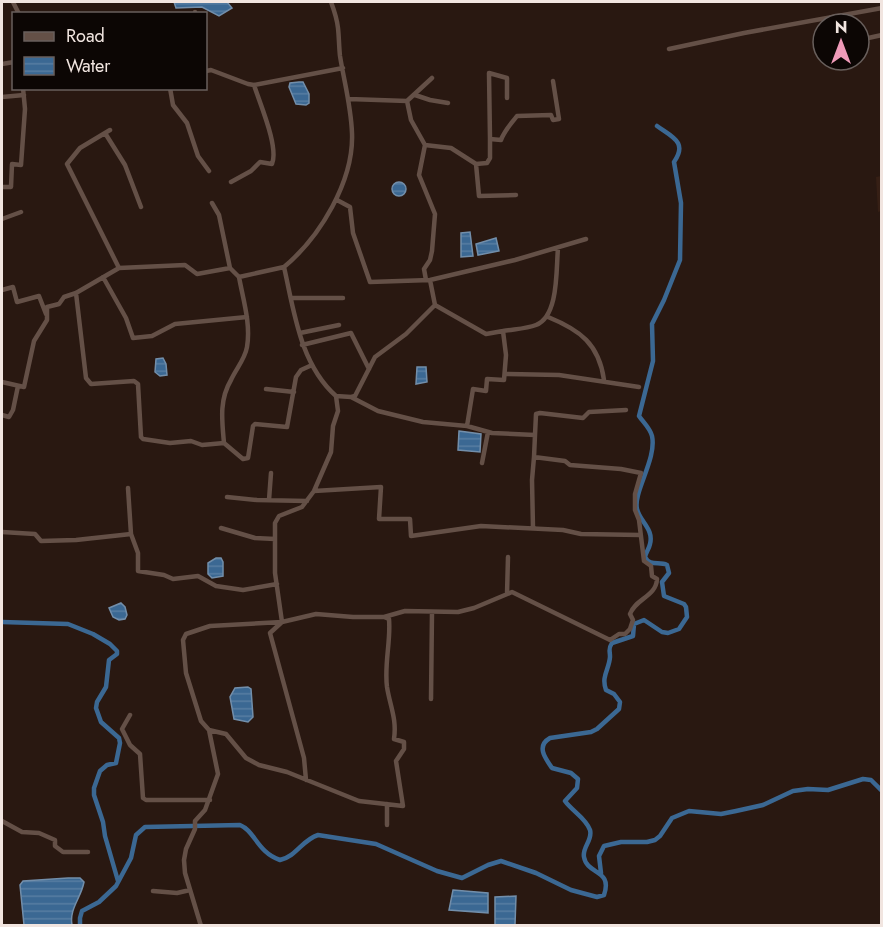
<svg xmlns="http://www.w3.org/2000/svg" width="883" height="927" viewBox="0 0 883 927" font-family="Jost,sans-serif">
  <style>
    .built { fill: #361f15 }
    .water { fill: url(#water-rules); stroke: #728eaa; stroke-width: 1.5 }
    .lines { fill: none; stroke-linecap: round; stroke-linejoin: round }
    .canal { stroke: #3b6893; stroke-width: 4.5 }
    .minor { stroke: #645047; stroke-width: 4.5 }
  </style>
  <defs>
    <pattern id="water-rules" width="6" height="5" patternUnits="userSpaceOnUse" patternTransform="scale(1.5)"><rect width="6" height="5" fill="#3b6893"/><path d="M0 2.5h6" fill="none" stroke="#587da2"/></pattern>
  </defs>
  <rect width="100%" height="100%" fill="#291811"/>
  <path class="built" d="M881 176V211L878 212 876 177Z"/>
  <path class="water" d="M174 2H227L232 8 219 16 202 7 176 8Z
    M299 82H303L309 94V103L306 105 296 104 289 87 290 83Z
    M392 189a7 7 0 1 1 14 0a7 7 0 1 1-14 0Z
    M470 232 473 256 461 257V233Z
    M496 238 499 251 478 255 476 244Z
    M163 358 166 364 167 375 160 376 155 372 156 359Z
    M417 367H426L427 382 416 384Z
    M459 431 481 434 480 452 458 450Z
    M216 558H221L223 562V576L212 578 208 574V563Z
    M121 603 125 607 127 615 125 619 119 620 113 617 109 608Z
    M248 687 251 689 253 717 248 722 234 719 230 697 235 688Z
    M68 878H80L84 882C81 898 69 909 72 925H24L20 885 23 881Z
    M453 890 488 893V913L449 910Z
    M516 896 515 925H495V897Z"/>
  <g class="lines">
    <path class="canal" d="M2 622 68 624 93 634 110 644 117 651V654L109 660 106 687 97 702 96 708 101 722 119 738 120 743 116 763 107 765 100 771 94 788V795L103 822 105 836 118 881
      M601 873 599 856 604 846 621 842H647L655 840 660 836 672 818 689 811 721 814 736 811 763 805 793 791 808 789 828 790 863 779 871 780 882 791
      M80 926V918L82 911 99 902 116 886 131 858 136 835 145 827 240 825C255 831 257 852 280 860 297 856 302 840 318 835L376 844 437 871 462 878 488 865 501 861 536 873 571 890 597 897 604 895C613 869 587 875 584 857 582 847 593 840 590 830 586 818 572 811 565 801L577 788 578 779 571 773 552 768C545 758 536 746 550 738L591 732 597 729 619 709 620 702 614 694 606 690C601 676 609 670 610 657 610 650 608 649 612 643L633 636 634 624 644 620 662 632 668 633 679 629 687 617 686 607 684 604 664 596 662 582 669 573 667 565C659 561 650 567 645 557 646 552 649 549 650 544 654 529 640 522 637 509 633 492 657 459 652 436 650 428 643 422 639 416L653 361 652 324 664 300 680 260 681 203 674 162C688 142 672 137 657 126"/>
    <path class="minor" d="M13 2 19 14
      M195 12V14
      M859 40 882 35
      M669 49 744 33 882 8
      M2 64 14 62
      M206 71 211 70 248 84 254 85 343 68
      M170 88 173 105 187 123 198 156 209 171
      M415 95 430 100 448 103
      M2 97 24 95
      M349 99 407 101 432 78
      M407 101 411 120 425 145 419 175 435 214 432 251 430 260 424 269 426 280
      M110 130 80 148 67 164 119 268
      M105 133 125 165 141 207
      M490 139 489 73 507 78V98
      M425 145 451 148 476 164 479 196 516 195
      M476 164 487 163 490 158V139L501 140C504 131 511 124 517 116L551 115 553 120 559 119 553 81
      M231 182 251 171 260 162 272 164C279 147 260 104 254 85
      M2 187H11L12 164 21 165 25 109 23 88
      M337 200 350 207 353 233 370 282 430 280 515 260 586 239
      M212 203 219 215 230 268
      M2 219 21 212
      M103 277 126 318 133 338 152 336 175 324 247 317
      M2 290 13 287 17 302 39 296 46 314
      M76 293 86 378 91 384 134 381 138 384 141 437 143 439 170 443 191 441 202 445 224 443 243 459 248 458 253 426 255 424 287 427 296 377 301 370 312 365
      M291 298H343
      M435 305 486 334 503 331
      M548 317C580 330 599 344 604 380
      M300 333 339 325
      M302 345 351 333 369 369
      M505 374 559 375 639 387
      M2 382 24 387 34 341 47 320V307L59 304 64 297 76 293 119 268 185 265 197 274 230 268 239 277 284 267
      M266 389 294 392
      M336 396 351 397 355 396 375 357 406 334 435 305 430 280
      M2 415 9 417 13 410 18 386
      M467 426 473 389 486 391 487 379 504 380 506 355 503 331C514 329 526 329 536 325 559 316 556 269 558 248
      M535 435 536 414 540 413 583 418 589 412 626 410
      M224 443C222 421 219 400 231 380 236 369 245 359 247 347 251 324 243 299 239 277
      M482 463 488 432
      M128 488 131 534
      M314 491 381 487 379 519H410L411 536 481 526 563 530 581 534 640 535
      M227 497 257 500 307 501
      M269 500 271 473
      M221 528 255 538 275 539
      M533 528 532 480 534 457
      M2 532 35 534 41 541 76 540 131 534 138 553V571L164 575 173 579 198 576 216 586 243 590 277 584
      M507 594 508 557
      M431 699 432 612
      M130 715 122 729 130 745 140 754 143 798 146 800H210
      M209 730 226 734 246 758 259 765 287 772 359 801 403 806 396 761 404 749V742L394 739C397 719 390 706 387 687 384 664 391 641 389 619L384 617
      M306 780 304 758 270 633 282 622 316 614 353 617H384L405 611 458 612 474 608 512 592 610 640 619 634H625L630 629 633 620 630 614C636 598 656 597 657 579L652 576 651 566 644 561 639 520 635 510V494L641 473 621 469 570 465 565 461 534 457 535 435 492 433 467 426 423 422 378 411 351 397
      M387 804V825
      M2 821 22 832 39 833 55 840V846L63 852H88
      M153 891 177 893 190 890
      M201 926 185 873 184 860 186 849 195 829V821L205 810 218 774 209 730 201 721 186 673 183 640 186 634 210 626 282 622 275 573V523L279 516 302 507 314 491 331 452 333 426 338 411 336 396C300 364 294 311 284 267 320 237 354 181 352 133 351 106 344 81 340 56 339 47 339 37 338 28 337 19 334 10 331 2"/>
  </g>
  <rect width="883" height="927" fill="none" stroke="#f1e5e0" stroke-width="6"/>
  <rect x="12" y="12" width="195" height="78" fill="#0c0604" stroke="#685f5c" stroke-width="1.5"/>
  <rect x="24" y="32" width="30" height="9" fill="#645047" stroke="#685f5c" stroke-width="1.5"/>
  <text x="66" y="42" font-size="18" fill="#f1e5e0">Road</text>
  <rect x="24" y="57" width="30" height="18" fill="url(#water-rules)" stroke="#685f5c" stroke-width="1.5"/>
  <text x="66" y="72" font-size="18" fill="#f1e5e0">Water</text>
  <g transform="translate(841 42)"><circle r="28" fill="#0c0604" stroke="#685f5c" stroke-width="1.5"/>
  <path d="M0-4.5L10 22L0 15L-10 22Z" fill="#ef9ab8"/>
  <text y="-9" font-size="16" font-weight="bold" text-anchor="middle" fill="#f1e5e0">N</text>
  </g>
</svg>
